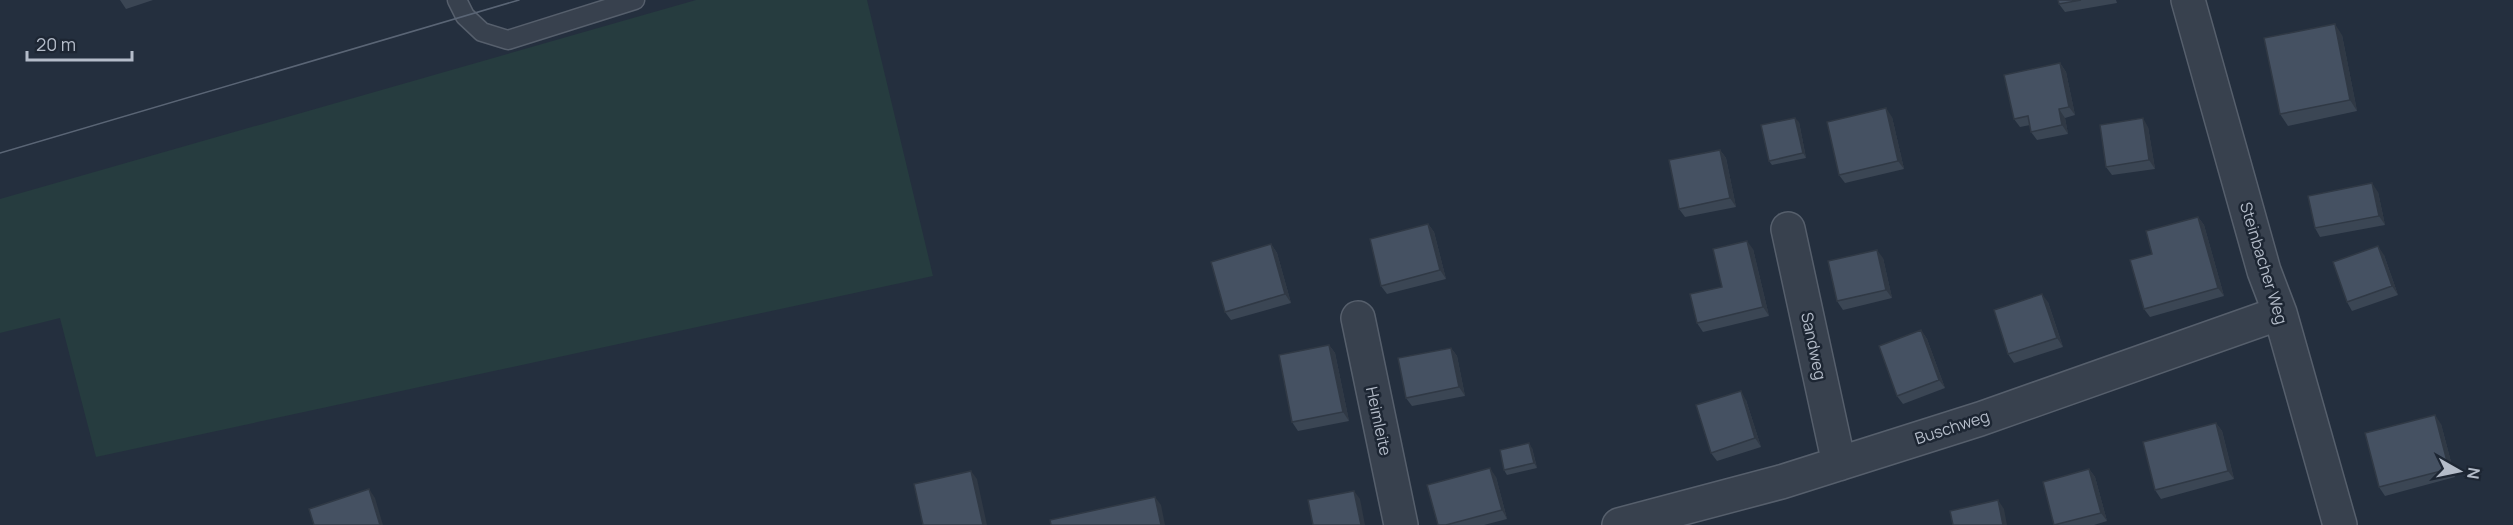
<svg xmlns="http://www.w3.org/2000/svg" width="2513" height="525" viewBox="0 0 2513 525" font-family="Manrope,sans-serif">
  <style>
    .green { fill: #263c3f }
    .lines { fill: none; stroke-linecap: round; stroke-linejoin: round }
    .service-casing { stroke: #565f6c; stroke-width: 21 }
    .minor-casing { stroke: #565f6c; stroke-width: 36 }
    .service { stroke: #38414e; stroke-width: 18 }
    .minor { stroke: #38414e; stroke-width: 33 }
    .tram { stroke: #5a6575; stroke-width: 1.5 }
    .wall { fill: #3b4654 }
    .shaded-wall { fill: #303945 }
    .building { fill: #455162; stroke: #303945; stroke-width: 1.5 }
    .labels { text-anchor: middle; stroke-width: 5; stroke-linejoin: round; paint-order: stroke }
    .street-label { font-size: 16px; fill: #b4bcc9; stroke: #1d2633 }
  </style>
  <rect width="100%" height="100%" fill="#242f3e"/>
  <path class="green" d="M696 0H867L933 276 96 457 60 318 0 333V199Z"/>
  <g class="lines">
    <g class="service-casing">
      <path id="service" d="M457 0 465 16 482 32 508 40 635 0"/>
    </g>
    <g class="minor-casing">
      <path id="minor" d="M2188 0 2264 271 2280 313 2340 525
        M1788 229 1839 464
        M1358 318 1401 525
        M1619 525 1781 482 1980 419 2280 313"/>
    </g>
    <use href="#service" class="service"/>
    <use href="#minor" class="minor"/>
    <path class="tram" d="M0 153 519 0"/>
  </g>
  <path class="wall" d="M120 0H153L126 9Z
    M2058 0H2116L2117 3 2065 12 2059 4Z
    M2342 35 2357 111 2288 126 2280 114Z
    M2060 63 2066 72 2075 115 2065 118 2068 134 2037 140 2031 132 2030 125 2020 127 2014 119Z
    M1892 117 1904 169 1845 183 1839 175Z
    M1799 122 1806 158 1772 165 1769 161Z
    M2148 127 2155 169 2112 175 2106 167Z
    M1720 150 1726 158 1736 207 1685 217 1679 209Z
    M2378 192 2385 225 2320 237 2315 228Z
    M2198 217 2204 225 2224 296 2150 317 2144 309 2152 254Z
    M1428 224 1434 232 1446 279 1387 294 1381 286Z
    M1271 244 1277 253 1291 303 1231 320 1225 312Z
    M1753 249 1769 316 1703 332 1697 323 1722 287Z
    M2384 255 2398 295 2352 311 2347 302Z
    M1883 258 1892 298 1843 310 1837 301Z
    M2048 302 2063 347 2014 363 2008 354Z
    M1921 330 1927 339 1945 388 1903 404 1897 396Z
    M1329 345 1335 353 1349 421 1298 431 1292 422Z
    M1451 348 1457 356 1465 396 1412 406 1406 398Z
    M1746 400 1761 447 1717 461 1711 453Z
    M2216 423 2222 431 2234 479 2161 499 2155 490Z
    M2441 424 2455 477 2385 496 2379 487Z
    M1532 448 1537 468 1507 475 1504 470Z
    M2089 469 2095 477 2107 521 2094 525H2054Z
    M1496 477 1507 519 1484 525H1438Z"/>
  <path class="shaded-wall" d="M2335 24 2342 35 2357 111 2350 100Z
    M2060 63 2066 72 2075 115 2069 107Z
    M1886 108 1892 117 1904 169 1898 161Z
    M2059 109 2065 118 2068 134 2062 125Z
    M1795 118 1799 122 1806 158 1803 153Z
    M2143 118 2148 127 2155 169 2149 160Z
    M1720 150 1726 158 1736 207 1730 198Z
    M2372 183 2378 192 2385 225 2379 216Z
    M2198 217 2204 225 2224 296 2218 288Z
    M1428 224 1434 232 1446 279 1440 270Z
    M1747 241 1753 249 1769 316 1763 307Z
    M1271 244 1277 253 1291 303 1285 294Z
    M2378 246 2384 255 2398 295 2392 286Z
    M1877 250 1883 258 1892 298 1886 290Z
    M2042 294 2048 302 2063 347 2057 338Z
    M1921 330 1927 339 1945 388 1939 380Z
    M1329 345 1335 353 1349 421 1343 412Z
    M1451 348 1457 356 1465 396 1459 387Z
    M1741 391 1746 400 1761 447 1755 438Z
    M2435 415 2441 424 2455 477 2449 469Z
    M2216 423 2222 431 2234 479 2228 471Z
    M1529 443 1532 448 1537 468 1534 463Z
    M1490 468 1496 477 1507 519 1502 510Z
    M2089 469 2095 477 2107 521 2101 513Z
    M971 471 977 479 987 525H983Z
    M369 489 375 498 383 525H380Z
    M1354 491 1360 499 1365 525H1361Z
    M1155 497 1161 505 1165 525H1161Z
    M1998 500 2004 509 2007 525H2003Z"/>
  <path class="building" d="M2058 0H2081L2059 4Z
    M2335 24 2350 100 2280 114 2264 38Z
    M2060 63 2069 107 2059 109 2062 125 2031 132 2028 116 2014 119 2004 75Z
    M1886 108 1898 161 1839 175 1827 122Z
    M1795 118 1803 153 1769 161 1761 125Z
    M2143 118 2149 160 2106 167 2100 125Z
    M1720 150 1730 198 1679 209 1669 160Z
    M2372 183 2379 216 2315 228 2308 196Z
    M2198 217 2218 288 2144 309 2130 260 2152 254 2146 231Z
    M1428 224 1440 270 1381 286 1370 239Z
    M1747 241 1763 307 1697 323 1690 294 1722 287 1713 249Z
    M1271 244 1285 294 1225 312 1211 262Z
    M2378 246 2392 286 2347 302 2333 262Z
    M1877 250 1886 290 1837 301 1828 261Z
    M2042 294 2057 338 2008 354 1994 310Z
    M1921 330 1939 380 1897 396 1879 346Z
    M1329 345 1343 412 1292 422 1279 355Z
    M1451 348 1459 387 1406 398 1398 358Z
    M1741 391 1755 438 1711 453 1696 405Z
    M2435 415 2449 469 2379 487 2365 433Z
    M2216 423 2228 471 2155 490 2143 442Z
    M1529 443 1534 463 1504 470 1500 450Z
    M1490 468 1502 510 1446 525H1438L1427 485Z
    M2089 469 2101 513 2054 525 2043 482Z
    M971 471 983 525H923L914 484Z
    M369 489 380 525H314L309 509Z
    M1354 491 1361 525H1313L1308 500Z
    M1155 497 1161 525H1051L1050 520Z
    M1998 500 2003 525H1953L1950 511Z"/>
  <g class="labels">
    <g class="street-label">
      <text transform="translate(2264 263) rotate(73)" y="6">Steinbacher Weg</text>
      <text transform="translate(1814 346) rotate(78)" y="6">Sandweg</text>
      <text transform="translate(1379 421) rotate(78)" y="6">Heimleite</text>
      <text transform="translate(1952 427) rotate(-18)" y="6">Buschweg</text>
    </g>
  </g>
  <g transform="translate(2459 471) rotate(99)" stroke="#1d2633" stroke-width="4.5" paint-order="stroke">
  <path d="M0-4.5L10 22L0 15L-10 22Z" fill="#b4bcc9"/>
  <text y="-9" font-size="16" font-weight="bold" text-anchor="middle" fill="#b4bcc9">N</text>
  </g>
  <path d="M27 51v9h105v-9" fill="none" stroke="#b4bcc9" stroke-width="3"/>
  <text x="36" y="51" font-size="18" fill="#b4bcc9" stroke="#1d2633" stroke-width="4.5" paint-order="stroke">20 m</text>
</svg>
